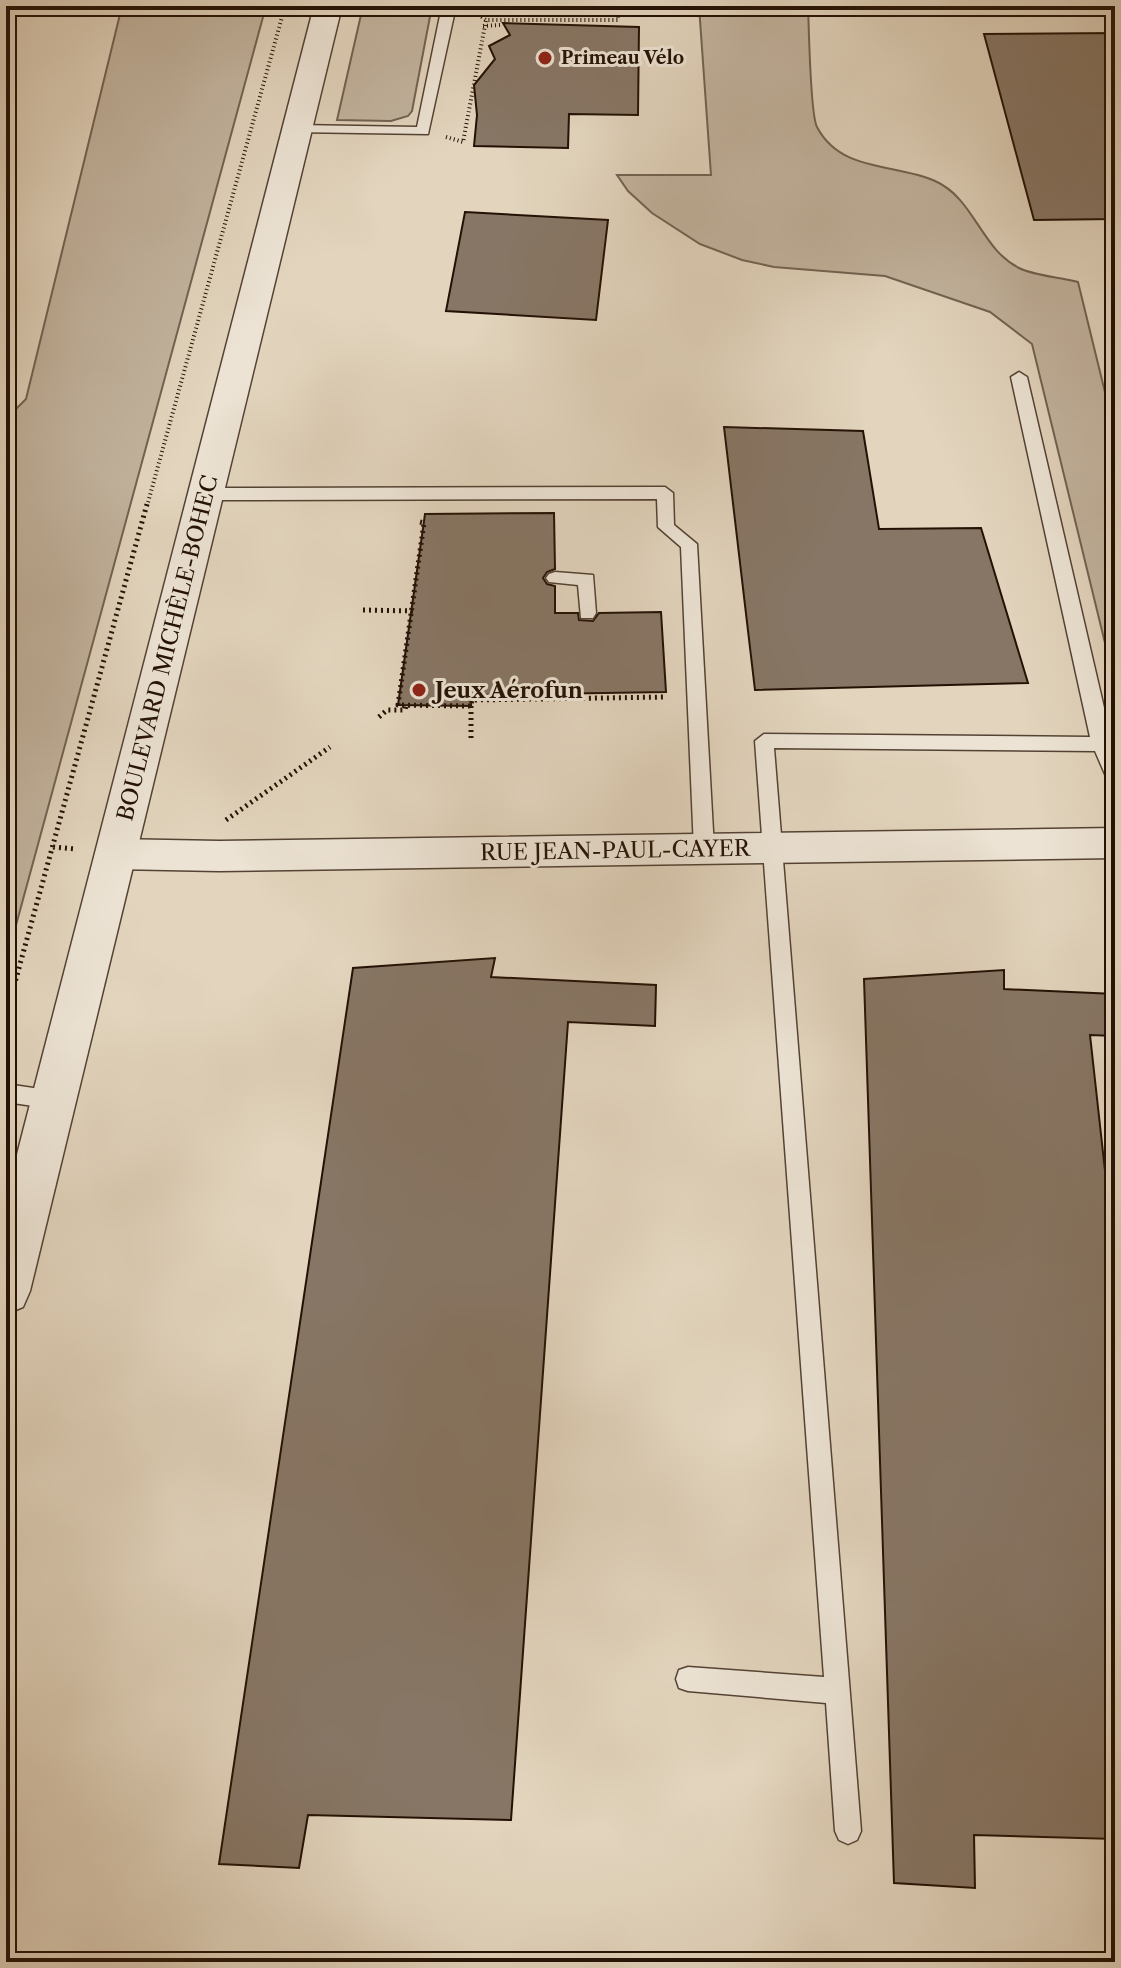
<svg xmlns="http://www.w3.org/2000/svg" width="1121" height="1968" viewBox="0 0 1121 1968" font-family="'Libre Caslon Text',serif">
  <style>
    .green { fill: #c2b39e; stroke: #736252; stroke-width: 2 }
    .building { fill: #877665; stroke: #241105; stroke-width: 2 }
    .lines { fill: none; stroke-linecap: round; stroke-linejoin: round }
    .service-casing { stroke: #544233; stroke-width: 3 }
    .minor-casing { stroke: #544233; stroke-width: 3 }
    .tertiary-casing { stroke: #544233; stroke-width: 3 }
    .path-far1 { stroke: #241105; stroke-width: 4; stroke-dasharray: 1 3; stroke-linecap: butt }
    .path { stroke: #241105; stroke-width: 5; stroke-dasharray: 2 4; stroke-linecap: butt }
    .service { fill: #ece3d4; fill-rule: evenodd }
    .minor { fill: #ece3d4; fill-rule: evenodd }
    .tertiary { fill: #ece3d4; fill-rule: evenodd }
    .poi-dot { fill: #8f2418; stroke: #ece3d4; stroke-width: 3 }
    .labels { text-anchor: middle; stroke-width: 6; stroke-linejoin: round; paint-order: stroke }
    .far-poi-label { font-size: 18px; font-weight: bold; fill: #241105; stroke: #ece3d4; text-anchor: start }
    .street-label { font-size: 22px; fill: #241105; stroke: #ece3d4 }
    .poi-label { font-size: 22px; font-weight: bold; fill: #241105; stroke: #ece3d4; text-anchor: start }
  </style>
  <rect width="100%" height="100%" fill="#e2d4bd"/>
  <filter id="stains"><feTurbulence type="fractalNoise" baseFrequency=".0025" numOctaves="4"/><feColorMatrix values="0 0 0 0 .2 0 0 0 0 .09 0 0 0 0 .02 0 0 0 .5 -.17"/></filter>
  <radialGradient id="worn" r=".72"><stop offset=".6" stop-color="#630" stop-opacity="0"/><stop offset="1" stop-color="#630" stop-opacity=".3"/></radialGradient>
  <path class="green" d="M122 6H266L6 962V419L26 399Z
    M363 6H432L412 111 408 116 391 121 337 120Z
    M699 6H808C809 27 810 114 817 127 841 173 896 163 935 181 974 198 981 249 1019 268 1035 276 1060 277 1078 282L1115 433V684L1032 344 990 312 885 276 774 267 742 260 700 244 652 213 628 191 617 175H711Z"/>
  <path class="building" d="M503 23 639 27 638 115 569 114 568 148 474 146 477 115 474 85 495 59 489 46 510 35Z
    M1115 33V219L1034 220 984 34Z
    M465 212 608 220 596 320 446 311Z
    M724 427 863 431 879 529 981 528 1028 683 755 690Z
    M554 513 555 569 547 572 543 578 547 584 555 586V613H578L579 620 593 621 599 613 661 612 666 692 472 695 471 706 398 705 425 514Z
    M495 958 491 977 656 985 655 1026 568 1022 511 1820 308 1815 299 1868 219 1864 353 968Z
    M1004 970V989L1115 994V1036L1090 1035 1115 1261V1839L974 1835 975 1888 894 1883 864 979Z"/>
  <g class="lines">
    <g class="service-casing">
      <path id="service" d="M442 6H456L428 134 292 132 290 129 297 125 417 127Z
        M1019 372 1027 377 1115 755V783L1108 781 1095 751 774 748 861 1831 857 1840 848 1844 839 1840 835 1831 826 1703 688 1691 679 1688 676 1679 679 1670 688 1667 824 1677 755 741 764 734 1090 737 1011 377Z
        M665 487 673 493 674 525 697 544 714 849 711 854H697L694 849 681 547 658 527 657 499 206 500 198 494 206 488Z
        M555 572 593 575 596 613 593 618H581L578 585 549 582 546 578 549 574Z
        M6 1084 54 1091 61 1093 64 1100 61 1107 54 1109 6 1102Z"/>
    </g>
    <g class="minor-casing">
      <path id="minor" d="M1115 828V858L219 871 115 869 102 864 97 854 102 844 115 839 219 841Z"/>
    </g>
    <g class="tertiary-casing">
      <path id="tertiary" d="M314 6H342L30 1291 23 1307 6 1314V1197Z"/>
    </g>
    <path class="path-far1" d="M475 12 486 20H618V6
      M483 26 501 25
      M446 137 463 142 486 20
      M147 506 285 6"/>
    <path class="path" d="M420 522 424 523 398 705 471 706 472 700 666 697
      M363 610 414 611
      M471 706V739
      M379 717 387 710H405L406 705
      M226 820 330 747
      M53 847 75 849
      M6 1015 147 504"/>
    <use href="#service" class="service"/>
    <use href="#minor" class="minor"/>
    <use href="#tertiary" class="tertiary"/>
  </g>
  <g class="poi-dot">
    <circle cx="545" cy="58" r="8"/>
    <circle cx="419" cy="690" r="8"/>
  </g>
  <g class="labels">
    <g class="far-poi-label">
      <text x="561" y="64">Primeau Vélo</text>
    </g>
    <g class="street-label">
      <text transform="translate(167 648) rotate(-76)" y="8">BOULEVARD MICHÈLE-BOHEC</text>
      <text transform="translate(615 850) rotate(-1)" y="8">RUE JEAN-PAUL-CAYER</text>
    </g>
    <g class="poi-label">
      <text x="435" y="698">Jeux Aérofun</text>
    </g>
  </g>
  <rect width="1121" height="1968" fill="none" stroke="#e2d4bd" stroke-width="32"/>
  <rect x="8" y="8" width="1105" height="1952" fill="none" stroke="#241105" stroke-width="4"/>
  <rect x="16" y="16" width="1089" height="1936" fill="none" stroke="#241105" stroke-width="2"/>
  <rect width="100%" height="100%" filter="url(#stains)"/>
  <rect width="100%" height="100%" fill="url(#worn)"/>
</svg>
